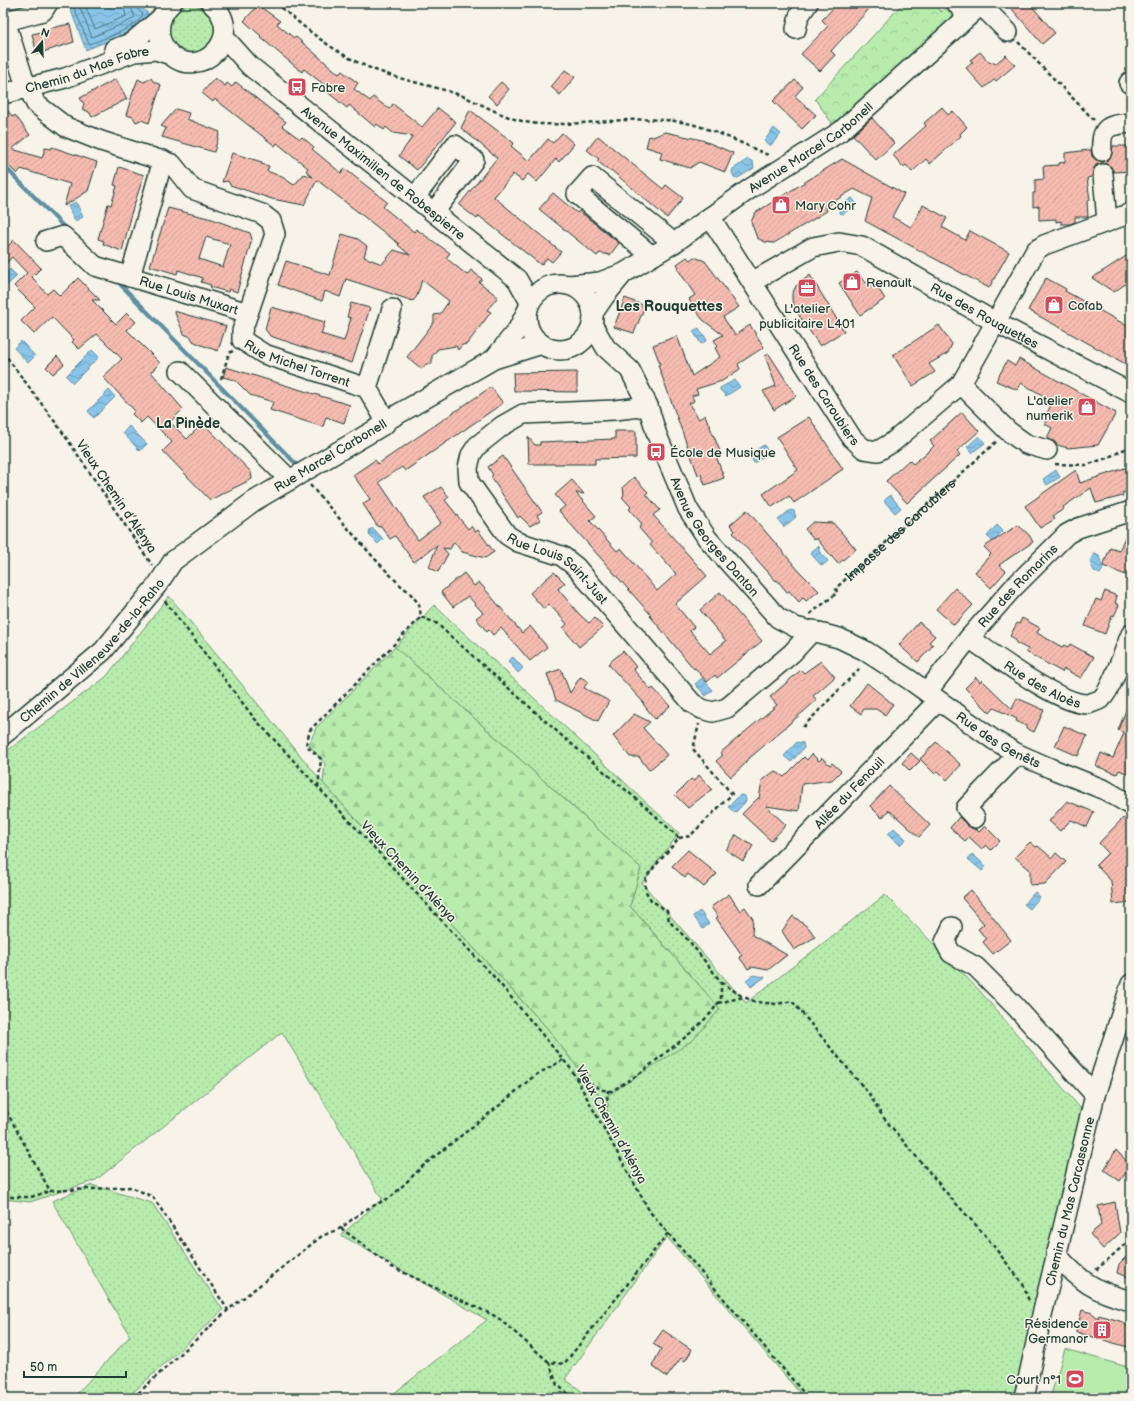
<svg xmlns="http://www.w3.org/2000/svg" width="1134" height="1401" viewBox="0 0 1134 1401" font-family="'Balsamiq Sans',sans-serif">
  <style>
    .grass { fill: url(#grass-dots); stroke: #6c9470 }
    .forest { fill: url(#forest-firs); stroke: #6c9470 }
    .park { fill: url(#park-crowns); stroke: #6c9470 }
    .garden { fill: #b8ecad; stroke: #6c9470 }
    .water { fill: url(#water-waves); stroke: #5f8fa1 }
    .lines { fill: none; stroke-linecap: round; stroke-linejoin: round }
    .shore { stroke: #4a737c; stroke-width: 1 }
    .stream { stroke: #5f8fa1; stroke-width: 4 }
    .building { fill: url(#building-hatch); stroke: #1f3d34; fill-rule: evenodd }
    .minor-casing { stroke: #1f3d34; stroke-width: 22 }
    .path { stroke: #1f3d34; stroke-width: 2.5; stroke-dasharray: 4 3; stroke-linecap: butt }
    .minor { stroke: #f7f3e8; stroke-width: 19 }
    .labels { text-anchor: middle; stroke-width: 3; stroke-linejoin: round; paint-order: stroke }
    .street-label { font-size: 13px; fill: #1f3d34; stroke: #f7f3e8 }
    .poi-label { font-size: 13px; fill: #1f3d34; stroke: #f7f3e8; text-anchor: start }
    .neighbourhood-label { font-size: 14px; font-weight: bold; fill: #1f3d34; stroke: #f7f3e8 }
    .quarter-label { font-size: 15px; font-weight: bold; fill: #1f3d34; stroke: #f7f3e8 }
  </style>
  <defs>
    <pattern id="grass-dots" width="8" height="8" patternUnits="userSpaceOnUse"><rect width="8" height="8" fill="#b8ecad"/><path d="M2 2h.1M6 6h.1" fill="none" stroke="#9ecb95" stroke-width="1.8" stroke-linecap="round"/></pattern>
    <pattern id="forest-firs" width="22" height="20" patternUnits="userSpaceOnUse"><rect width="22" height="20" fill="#b8ecad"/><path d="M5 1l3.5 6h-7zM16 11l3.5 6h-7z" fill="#9ecb95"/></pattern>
    <pattern id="park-crowns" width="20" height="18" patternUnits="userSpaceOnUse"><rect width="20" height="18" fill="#b8ecad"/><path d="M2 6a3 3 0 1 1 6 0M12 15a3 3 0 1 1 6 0" fill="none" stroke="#9ecb95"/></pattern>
    <pattern id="water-waves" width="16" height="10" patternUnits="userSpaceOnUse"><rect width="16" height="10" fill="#8ac5e9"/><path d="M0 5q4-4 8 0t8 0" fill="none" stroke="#70a1be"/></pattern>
    <pattern id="building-hatch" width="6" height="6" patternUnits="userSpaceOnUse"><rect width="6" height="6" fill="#f6bbb1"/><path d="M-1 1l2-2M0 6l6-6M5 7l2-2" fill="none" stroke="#d2a299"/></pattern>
  </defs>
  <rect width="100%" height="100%" fill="#f7f3e8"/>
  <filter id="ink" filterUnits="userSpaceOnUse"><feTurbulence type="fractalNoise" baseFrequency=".025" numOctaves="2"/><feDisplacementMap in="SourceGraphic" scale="8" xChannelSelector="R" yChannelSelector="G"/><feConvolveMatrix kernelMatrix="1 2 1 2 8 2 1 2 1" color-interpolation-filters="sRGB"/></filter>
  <g filter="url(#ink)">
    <path class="grass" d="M167 29a24 24 0 1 1 48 0a24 24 0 1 1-48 0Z
      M169 596 323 783 547 1028 602 1099 720 1009 630 906 641 868 395 647 434 605 679 833 642 883 746 1003 885 895 979 990 1081 1109 1017 1398H804L667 1237 565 1379 591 1398H388L487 1320 341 1235 382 1199 282 1032 96 1180 30 1202 3 1199V754L106 677Z
      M92 1185 152 1203 223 1310 127 1398H73L130 1336 52 1201Z"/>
    <path class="forest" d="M395 647 641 868 630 906 720 1009 693 1040 602 1099 547 1028 323 783 325 764 309 745 316 728Z"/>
    <path class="park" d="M903 3H933L941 12 949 5 959 17 834 126 815 99Z"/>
    <path class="garden" d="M1065 1349 1131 1368V1398H1050Z"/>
    <path class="water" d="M68 3H136L149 14C134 34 108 40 86 50Z
      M774 128 781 134 770 146 764 141Z
      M748 159 753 162 754 168 738 178 734 177 732 172 733 169Z
      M852 198 857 204 843 214 840 213 838 207Z
      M76 202 83 217 75 221 68 206Z
      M10 269 17 276 4 288 3 277Z
      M699 328 707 340 701 344 693 331Z
      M21 341 35 356 28 363 14 348Z
      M92 350 99 357 73 383 66 376Z
      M735 380 740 387 726 396 720 390V388Z
      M109 390 115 397 94 418 88 411Z
      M129 426 147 444 140 451 123 433Z
      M979 436 985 443 972 453 967 447Z
      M764 445 769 453 754 463 749 454Z
      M1056 470 1060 477 1047 485 1043 479Z
      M890 495 901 508 895 513 884 501Z
      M790 510 794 511 796 517 784 527 778 520Z
      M997 525 1003 531 998 536 1004 542 999 548 987 536Z
      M370 529H374L383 539 378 544 369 535Z
      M818 546 820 548 818 549 828 561 822 566 810 553Z
      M1094 553 1099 556 1103 569 1100 574 1094 571 1090 562Z
      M513 657 523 668 518 673 508 661Z
      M702 678 713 690 706 696 695 684Z
      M797 742 803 743 804 748 791 762 784 756Z
      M740 795 745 796 746 801 735 813 728 807Z
      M894 828 906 839 900 845 888 834Z
      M972 854 986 866 982 871 968 859Z
      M1035 892 1040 897 1030 909 1024 904Z
      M700 911 709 924 703 929 693 916Z
      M753 975 765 977 751 987 746 980Z"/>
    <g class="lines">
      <path class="shore" d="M72 3 89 44C103 39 138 28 143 14L135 7 134 3
        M78 3 92 37 127 22 135 17 129 3
        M84 3 95 29 126 16 123 3"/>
      <path class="stream" d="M3 165 67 230
        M120 284 299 467"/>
    </g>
    <path class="building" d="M838 3H865L870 8 831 51 835 55 820 71 801 54 828 26 822 20Z
      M1019 3H1029L1055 33 1042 44 1012 9Z
      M258 5 280 21 277 24 294 38 296 37 339 74 342 71 358 83 354 89 370 101 373 97 389 109 393 104 422 127 438 108 456 122 417 170 399 156 413 136 393 133 386 127 384 130 377 124 375 127 349 105 347 108 326 91 328 88 304 69 302 72 260 37 261 36 244 21Z
      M70 24 74 42 37 54 32 34 42 32 41 30Z
      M980 52 990 63 992 61 995 64 1006 55 1015 65 996 81 994 80 984 88 966 68 973 62 970 60Z
      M565 70 575 77 560 95 551 87Z
      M151 78 154 82 161 85 149 123 141 120 136 122 133 117 126 115 133 92 138 79 144 82Z
      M215 78 225 86 227 83 232 87 236 82 286 122 282 126 300 139 302 137 314 147 312 149 341 173 345 169 387 202 383 207 414 232 416 229 450 253 446 258 467 275 471 270 482 279 479 282 498 297 487 310 491 312 467 344 462 345 458 350 456 346 438 349 432 356V364H426L422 369 407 357 434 322V315L440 314 449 301 422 280 417 296 413 301 346 279 340 297 325 291 322 301 278 285 286 261 330 275 342 234 358 239 367 246 364 257 382 264 394 250 410 255 398 245 399 244 317 180 304 205 272 199 230 185 228 181 222 182 232 153 262 162 261 164 269 166 267 171 282 177 294 185 304 174 313 177 306 171 308 168 277 143 275 146 215 99 213 102 202 93Z
      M116 79 127 99 92 117 89 112 82 109 84 104 80 98Z
      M795 80 803 87 795 96 816 115 802 129 773 101Z
      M501 82 509 89 497 104 488 96Z
      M3 105 13 117 15 115 30 135 12 149 42 158 45 148 51 149 52 147 97 162 88 191 64 206 70 184 21 169 17 174 3 160Z
      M942 107 948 115 953 111 967 127 960 134 961 136 930 164 926 159 912 172 906 165 903 167 893 155 926 126 924 123Z
      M176 109 189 113 187 119 220 132 214 152 162 137 166 128 161 126Z
      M470 110 514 143 511 146 529 161 548 139 553 143 562 133 574 144 559 162 556 159 537 182 528 174 522 181 513 174 494 197 561 252 552 262 547 258 541 265 479 216 477 219 459 205 497 158 461 128Z
      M872 118 894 143 876 160 853 135Z
      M665 132 702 140 733 153 725 172 699 162 690 168 660 159 662 152 646 147 649 136 653 137Z
      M598 136 663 189 666 185 683 198 667 218 611 170 610 171 597 161 599 159 587 150Z
      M1113 146H1131V171L1114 172 1107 164 1102 163 1096 165 1093 170 1092 177 1087 178 1090 200 1087 201 1088 217H1075V222L1070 224H1061V221L1056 222V219L1039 220V206L1033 207V193H1035V180L1044 179 1043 166 1059 165V163L1065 162V153L1089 150H1091L1092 156 1096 160 1103 162 1111 157Z
      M842 159 904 194 892 217 911 227 923 205 947 218 942 227 965 240 970 231 1009 252 989 288 865 221 872 198 854 189 825 207 827 211 774 243 765 242 757 238 751 222 755 213Z
      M119 167 144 175 129 220 130 221 122 251 103 244 104 241 98 239 108 204 111 205 117 186 114 185Z
      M553 193 577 213 579 211 619 243 610 255 600 253 597 256 539 209Z
      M168 208 212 219 250 233 252 239 237 292 229 289 228 292 210 287 211 285 201 282 203 278 178 270 177 274 150 266ZM206 237 230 244 223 267 199 259Z
      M14 240 41 268 32 277 47 294 53 289 60 296 78 278 100 300H92L116 324 127 313 136 322 127 330 160 363 151 372 183 409 170 422 187 439 203 423 251 472 252 479 210 500 163 451 172 442 147 417 141 423 132 414 135 411 103 377 122 359 97 334 79 349 72 342 74 340 52 317 34 334 21 321 35 307 14 286 27 273 12 257 3 267V251Z
      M1131 253V280L1114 292 1092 278Z
      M687 257 690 260 694 257 705 261 739 307 723 317 735 335 750 325 764 347 738 364 740 369 722 381 696 389 698 394 692 396 694 401 689 404 699 419 705 415 720 451 715 453 724 478 705 485 701 474 698 475 658 365 660 364 653 345 677 336 692 376 720 357 715 348 718 346 714 340 723 335 703 320 693 307 689 299 695 295 677 268 679 267 677 264Z
      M857 272 865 283 872 279 885 299 860 315 839 283Z
      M810 275 844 331 820 346 800 317 792 300V294L796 286Z
      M1046 278 1066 289 1065 291 1131 328V367L1028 310Z
      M625 298 645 306 634 333 614 327Z
      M351 303 370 308 352 363 270 336 265 329 271 307 325 322 321 334 344 341 351 318 347 317Z
      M174 311 226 326 218 351 199 344 193 341 191 337 184 334Z
      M939 325 952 344 948 353 929 364 935 372 913 386 893 355Z
      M769 354 796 396 774 410 763 391 776 386 765 356Z
      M57 356 64 364 53 374 46 367Z
      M1019 359 1116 413 1098 445 1068 448 1057 445 1055 442 1047 438 1052 428 1045 424 1046 415 1053 401 1021 383 1018 390 996 381 1007 361 1015 366Z
      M226 367 350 405 344 423 326 417 323 427 270 410 273 402 250 395 235 380 223 377Z
      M577 372V392L514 391 513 373Z
      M491 387 503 403 405 471 402 467 379 482 418 540 441 523 424 497 441 487 449 497 445 500 468 529 471 526 475 532 478 530 494 552 485 558 462 552 454 542 450 549 443 548 448 554 438 572 429 567 437 545 414 562 395 536 390 539 381 526 378 527 363 504 370 499 353 475 375 460 378 464Z
      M962 412 979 431 957 451 960 455 907 503 886 481 909 460 913 464 929 451 934 446 930 441Z
      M809 417 843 469 794 503 789 496 772 507 763 494 798 470 777 437Z
      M615 431H636V458L595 459V464H529L528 437 535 445H540V442L615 439Z
      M503 456 542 512 537 515 540 520 530 526 520 516 518 518 491 477 493 475 488 467Z
      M1131 466V491L1122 493 1123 496 1096 503 1091 488 1063 507 1064 509 1053 516 1055 519 1040 528 1025 506 1076 470 1080 483Z
      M634 477 648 492 646 494 660 510 653 515 707 576 675 604 694 627 690 631 710 654 726 641 700 610 720 592 762 641 717 678 715 675 707 682 695 668 694 669 650 616 651 615 559 511 565 506 555 495 572 480 584 494 576 493 596 516 590 521 617 551 621 548 657 591 676 574 650 545 652 543 639 528 642 524 629 509 631 507 622 497 624 495 623 487Z
      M747 510 800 572 819 591 806 601 803 598 799 602 789 591 787 592 777 580 776 581 733 533 735 531 730 525Z
      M813 522 833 523 856 549 838 564 816 538 814 540 805 529Z
      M1131 523V570L1128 576 1103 566 1110 548 1119 551Z
      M1018 525 1029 535 1033 542 999 565 1006 571 991 588 975 572 991 554 984 547Z
      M554 572 565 583 558 589 579 614 589 623 595 618 603 627 579 647 563 628 567 624 549 604 544 609 530 593Z
      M464 573 474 586 479 582 522 633 530 626 547 647 530 661 501 628 493 635 489 630 487 632 476 618 483 613 468 596 453 607 441 592Z
      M955 588 973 605 954 625 936 609Z
      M1105 591 1117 596 1115 603 1119 605 1114 616 1112 615 1105 634 1085 626 1096 599 1101 601Z
      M1022 618 1040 628 1037 633 1062 647 1064 645 1068 647 1070 644 1094 657 1081 678 1064 669 1062 672 1026 652 1028 649 1016 643 1015 639 1010 636 1017 623 1019 624Z
      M919 622 935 636 929 642 933 645 918 662 899 645Z
      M623 651 636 667 633 669 651 690 653 688 670 706 655 719 643 704 644 703 608 664Z
      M821 661 835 677 813 696 817 700 745 762 746 763 731 777 716 761 723 755 720 753 777 705 770 697 801 670 804 673Z
      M561 669 570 693 580 677 588 681 584 688 609 701 598 721 556 700 547 674Z
      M976 677 980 682 982 680 1012 709 1017 698 1044 710 1034 732 1026 728V726L1016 721 1017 719 994 708 990 713 965 688Z
      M867 683 893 704 885 715 876 709H864L861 714 850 706Z
      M1131 698V766L1128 774 1119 770 1117 774 1096 766 1101 753 1113 758 1124 733 1118 730Z
      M634 714 650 722 643 728 667 755 649 770 639 757H630L613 736Z
      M1064 726 1087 736 1078 756 1055 746Z
      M936 742 961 765 947 780 938 771 935 774 920 759Z
      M911 753 920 761 910 771 902 763Z
      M812 754 819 761 822 758 830 765 832 763 841 771 832 780 802 784 799 811 766 806 786 825 771 841 742 814 758 798 759 799 762 780 775 771 784 777 804 757 807 760Z
      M699 775 712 789 688 808 675 795 691 779 694 781Z
      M889 786 930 825 919 837 889 810 882 818 870 806Z
      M1067 801 1094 812 1087 827 1071 820 1060 831 1049 821Z
      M959 817 967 825 975 830 976 829 979 832 985 826 1000 841 991 850 986 845 982 849 969 837 965 841 950 828Z
      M1123 818 1131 826V902L1113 904 1111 881 1096 865 1108 853 1099 843Z
      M736 835 753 846 743 861 726 850Z
      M1030 842 1036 847 1038 846 1052 858 1056 853 1066 862 1045 884 1030 885V870L1015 857Z
      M688 850 717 874 704 887 688 874 685 878 672 866Z
      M971 890 1011 940 993 954 983 942 986 939 978 929 984 924 962 898Z
      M729 894 740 911 745 907 753 919 752 935 787 955 768 970 752 967 748 969 739 957 742 955 716 918 718 917 711 907Z
      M793 916 809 928 815 937 794 950 782 931Z
      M1116 1150 1131 1166 1120 1181 1104 1170Z
      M1115 1202 1120 1233 1103 1249 1090 1234 1101 1225 1098 1206Z
      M1131 1252V1278L1117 1273 1119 1264Z
      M1082 1310 1092 1313 1098 1318 1099 1315 1120 1321 1131 1329V1348L1076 1332Z
      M663 1330 692 1350 685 1361 681 1358 667 1377 652 1366 661 1349 653 1344Z"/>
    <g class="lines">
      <g class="minor-casing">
        <g id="minor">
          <path d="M172 3C162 12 158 22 160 35 160 42 164 47 168 52 198 85 249 35 211 3"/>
          <path d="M956 3 968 16"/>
          <path d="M981 5 1008 32"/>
          <path id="s2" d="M5 21 23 77 36 104 66 127 101 141 172 164 192 189 262 214 271 221 275 234 242 331V340L264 354 367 388 386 421"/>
          <path d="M3 22 43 11 48 3"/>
          <path d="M796 29 799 16 808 3"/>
          <path id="s3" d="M224 37 250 66 517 279 530 302"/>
          <path d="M114 49 131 43 161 18"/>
          <path d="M1129 83 1131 81"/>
          <path id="s4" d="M3 94 65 78 134 52 156 50 171 55"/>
          <path d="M1102 151C1100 126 1109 125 1131 123"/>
          <path d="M1103 174 1107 222"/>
          <path d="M415 197 455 145 474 160 434 212"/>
          <path id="s5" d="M710 217 852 438 864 449 878 451 893 442 961 384 1036 250 1044 245 1131 213"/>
          <path id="s6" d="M46 241 63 236 95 266 248 313"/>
          <path d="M652 256 577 194 592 177 674 243"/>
          <path d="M130 277 163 160"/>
          <path id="s7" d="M752 282 813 247 839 242 862 246 995 322 1131 393"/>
          <circle cx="560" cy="317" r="33"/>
          <path id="s8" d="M569 285 600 282 624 273 674 243 751 188 841 131 983 3"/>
          <path d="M593 313 604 297 623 274"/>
          <path id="s9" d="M592 324 606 348 630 370 648 406 657 435 688 509 707 538 778 618 795 627 839 638 864 650 910 680 994 740 1018 754 1050 768 1105 790 1131 805"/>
          <path d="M494 359 518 329 527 311"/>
          <path d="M180 371 290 480"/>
          <path d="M961 384 1008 431 1026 444 1047 450"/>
          <path d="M367 388 392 309"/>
          <path id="s10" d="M648 406 615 410 523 414 502 426 477 446 471 455 468 468 469 482 507 535 518 542 562 556 576 567 692 703 702 709 713 712 727 708 792 653 813 630"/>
          <path id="s11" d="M969 638C993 654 1060 705 1088 704 1091 703 1100 700 1102 698 1112 689 1125 648 1131 634"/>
          <path id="s12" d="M927 692 969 638 1012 589 1067 534 1078 528 1131 511"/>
          <path id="s13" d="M3 735 103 651 158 584 173 561 254 501 385 424 386 421 494 359 542 344"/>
          <path d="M975 818 966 808 1018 754"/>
          <path id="s14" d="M759 885 938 701"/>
          <path d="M952 927 945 942 951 953 976 967 1015 1006 1095 1095"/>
          <path d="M1056 1254C1080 1282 1096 1292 1131 1301"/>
          <path id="s15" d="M1024 1398 1042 1315 1095 1095 1131 984"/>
        </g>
      </g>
      <g class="path">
        <path d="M276 3C307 30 339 57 378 71 407 82 437 86 465 97 490 108 513 123 542 124 590 126 649 112 695 125 721 133 746 145 770 156"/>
        <path d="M1018 42 1094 120"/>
        <path d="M3 352 61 430 152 565"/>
        <path d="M221 379 229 353 233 351"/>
        <path d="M1055 464 1086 465 1107 458 1131 446"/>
        <path d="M310 485 374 558 399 584 409 592 419 604 421 617 436 623 561 735 647 808 679 838 646 877 645 890 651 900 667 911 669 921 690 942 721 982V999L711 1013 693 1031 639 1074 612 1091 603 1090 576 1077"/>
        <path d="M165 601 254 718 495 978 571 1069 650 1212 808 1398"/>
        <path id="s1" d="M810 614 837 593 836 588 997 441"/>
        <path d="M803 727 861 667"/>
        <path d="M318 787 321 759 306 745 310 730 421 617"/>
        <path d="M679 838 690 836 732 794 693 749 699 724"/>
        <path d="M721 982 743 997"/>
        <path d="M718 1003 744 997 756 1002 777 1004 792 1001 869 1094 883 1117 951 1198 985 1235 1023 1284 1029 1301"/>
        <path d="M3 1105 50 1191 131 1187 153 1197 228 1310"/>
        <path d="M605 1128 608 1090"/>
        <path d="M3 1197H31L50 1191"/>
        <path d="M341 1228 392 1267 497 1317 549 1362"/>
        <path d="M1096 1270 1131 1239"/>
        <path d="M133 1398 228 1310 322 1236 341 1228 363 1211 391 1197 424 1165 500 1105 534 1076 563 1060"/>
        <path d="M574 1398 557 1385 549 1362 564 1364 669 1232"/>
      </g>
      <use href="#minor" class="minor"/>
    </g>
  </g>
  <defs>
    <g id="bus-square" transform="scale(1)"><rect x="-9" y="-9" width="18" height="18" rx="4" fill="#d1495b" stroke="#f7f3e8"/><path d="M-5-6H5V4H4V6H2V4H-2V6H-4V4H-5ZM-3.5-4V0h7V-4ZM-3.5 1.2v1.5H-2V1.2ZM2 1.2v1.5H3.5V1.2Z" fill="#fff"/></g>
    <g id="shop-square" transform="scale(1)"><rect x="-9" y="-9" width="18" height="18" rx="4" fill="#d1495b" stroke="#f7f3e8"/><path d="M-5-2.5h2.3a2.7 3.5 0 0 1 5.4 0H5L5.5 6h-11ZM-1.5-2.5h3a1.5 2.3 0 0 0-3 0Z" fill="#fff"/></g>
    <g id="office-square" transform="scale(1)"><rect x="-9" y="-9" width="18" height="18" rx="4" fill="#d1495b" stroke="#f7f3e8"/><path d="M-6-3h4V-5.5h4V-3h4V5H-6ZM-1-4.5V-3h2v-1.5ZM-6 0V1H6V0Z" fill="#fff"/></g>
    <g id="building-square" transform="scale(1)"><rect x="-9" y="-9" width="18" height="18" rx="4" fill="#d1495b" stroke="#f7f3e8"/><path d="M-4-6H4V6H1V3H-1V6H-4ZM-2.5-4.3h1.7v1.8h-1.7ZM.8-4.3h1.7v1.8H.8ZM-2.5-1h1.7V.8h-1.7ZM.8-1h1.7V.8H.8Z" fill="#fff"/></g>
    <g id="stadium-square" transform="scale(1)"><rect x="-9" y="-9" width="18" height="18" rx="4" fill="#d1495b" stroke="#f7f3e8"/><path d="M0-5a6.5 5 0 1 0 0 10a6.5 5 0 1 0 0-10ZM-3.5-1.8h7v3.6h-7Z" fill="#fff"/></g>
  </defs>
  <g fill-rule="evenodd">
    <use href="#bus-square" x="297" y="87"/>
    <use href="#shop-square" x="781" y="205"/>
    <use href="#shop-square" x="852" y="282"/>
    <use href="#office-square" x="807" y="288"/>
    <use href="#shop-square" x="1054" y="305"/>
    <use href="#shop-square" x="1087" y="407"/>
    <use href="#bus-square" x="656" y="452"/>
    <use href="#building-square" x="1102" y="1330"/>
    <use href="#stadium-square" x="1075" y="1379"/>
  </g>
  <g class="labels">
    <g class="street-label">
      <text dy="5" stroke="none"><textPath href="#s4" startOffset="88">Chemin du Mas Fabre</textPath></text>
      <text dy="5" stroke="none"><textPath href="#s8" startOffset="282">Avenue Marcel Carbonell</textPath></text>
      <text dy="5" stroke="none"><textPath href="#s3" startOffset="210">Avenue Maximilien de Robespierre</textPath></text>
      <text dy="5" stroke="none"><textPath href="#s6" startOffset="160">Rue Louis Muxart</textPath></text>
      <text dy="5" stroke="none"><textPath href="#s7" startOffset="261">Rue des Rouquettes</textPath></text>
      <text dy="5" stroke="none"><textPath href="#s2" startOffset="542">Rue Michel Torrent</textPath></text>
      <text dy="5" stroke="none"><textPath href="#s5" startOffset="211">Rue des Caroubiers</textPath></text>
      <text transform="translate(330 455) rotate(-31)" y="5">Rue Marcel Carbonell</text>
      <text transform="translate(117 496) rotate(56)" y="5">Vieux Chemin d’Alénya</text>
      <text dy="5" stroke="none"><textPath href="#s1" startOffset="126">Impasse des Caroubiers</textPath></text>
      <text dy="5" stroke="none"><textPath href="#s9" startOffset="249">Avenue Georges Danton</textPath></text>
      <text dy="5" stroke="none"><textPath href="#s10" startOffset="347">Rue Louis Saint-Just</textPath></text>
      <text dy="5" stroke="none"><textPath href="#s12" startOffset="140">Rue des Romarins</textPath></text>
      <text dy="5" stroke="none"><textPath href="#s13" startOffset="123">Chemin de Villeneuve-de-la-Raho</textPath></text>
      <text dy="5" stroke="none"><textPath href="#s11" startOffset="87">Rue des Aloès</textPath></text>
      <text dy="5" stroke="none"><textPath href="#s9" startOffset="607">Rue des Genêts</textPath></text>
      <text dy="5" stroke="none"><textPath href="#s14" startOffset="129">Allée du Fenouil</textPath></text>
      <text transform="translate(409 871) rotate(47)" y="5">Vieux Chemin d’Alénya</text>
      <text transform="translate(612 1124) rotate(61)" y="5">Vieux Chemin d’Alénya</text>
      <text dy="5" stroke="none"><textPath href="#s15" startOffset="202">Chemin du Mas Carcassonne</textPath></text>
    </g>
    <g class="poi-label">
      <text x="311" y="92">Fabre</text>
      <text x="795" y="210">Mary Cohr</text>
      <text x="866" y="287">Renault</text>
      <text x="1068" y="310">Cofab</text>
      <text x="807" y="313" text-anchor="middle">L'atelier<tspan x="807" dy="15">publicitaire L401</tspan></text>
      <text x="1073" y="405" text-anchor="end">L'atelier<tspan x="1073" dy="15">numerik</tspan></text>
      <text x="670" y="457">École de Musique</text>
      <text x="1088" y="1328" text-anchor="end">Résidence<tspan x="1088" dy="15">Germanor</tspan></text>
      <text x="1061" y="1384" text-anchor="end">Court n°1</text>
    </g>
    <g class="neighbourhood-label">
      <text x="188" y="428">La Pinède</text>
    </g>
    <g class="quarter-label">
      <text x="669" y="311">Les Rouquettes</text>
    </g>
  </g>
  <rect width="1134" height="1401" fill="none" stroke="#f7f3e8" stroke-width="16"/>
  <rect x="8" y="8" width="1118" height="1385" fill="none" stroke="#1f3d34" stroke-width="1.5" filter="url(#ink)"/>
  <g transform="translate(42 42) rotate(19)" stroke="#f7f3e8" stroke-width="3" paint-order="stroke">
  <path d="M0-3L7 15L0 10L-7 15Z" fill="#1f3d34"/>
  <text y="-6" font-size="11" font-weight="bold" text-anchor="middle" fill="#1f3d34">N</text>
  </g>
  <path d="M24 1371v6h102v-6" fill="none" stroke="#1f3d34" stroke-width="2"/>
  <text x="30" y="1371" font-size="12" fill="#1f3d34" stroke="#f7f3e8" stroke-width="3" paint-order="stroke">50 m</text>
</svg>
